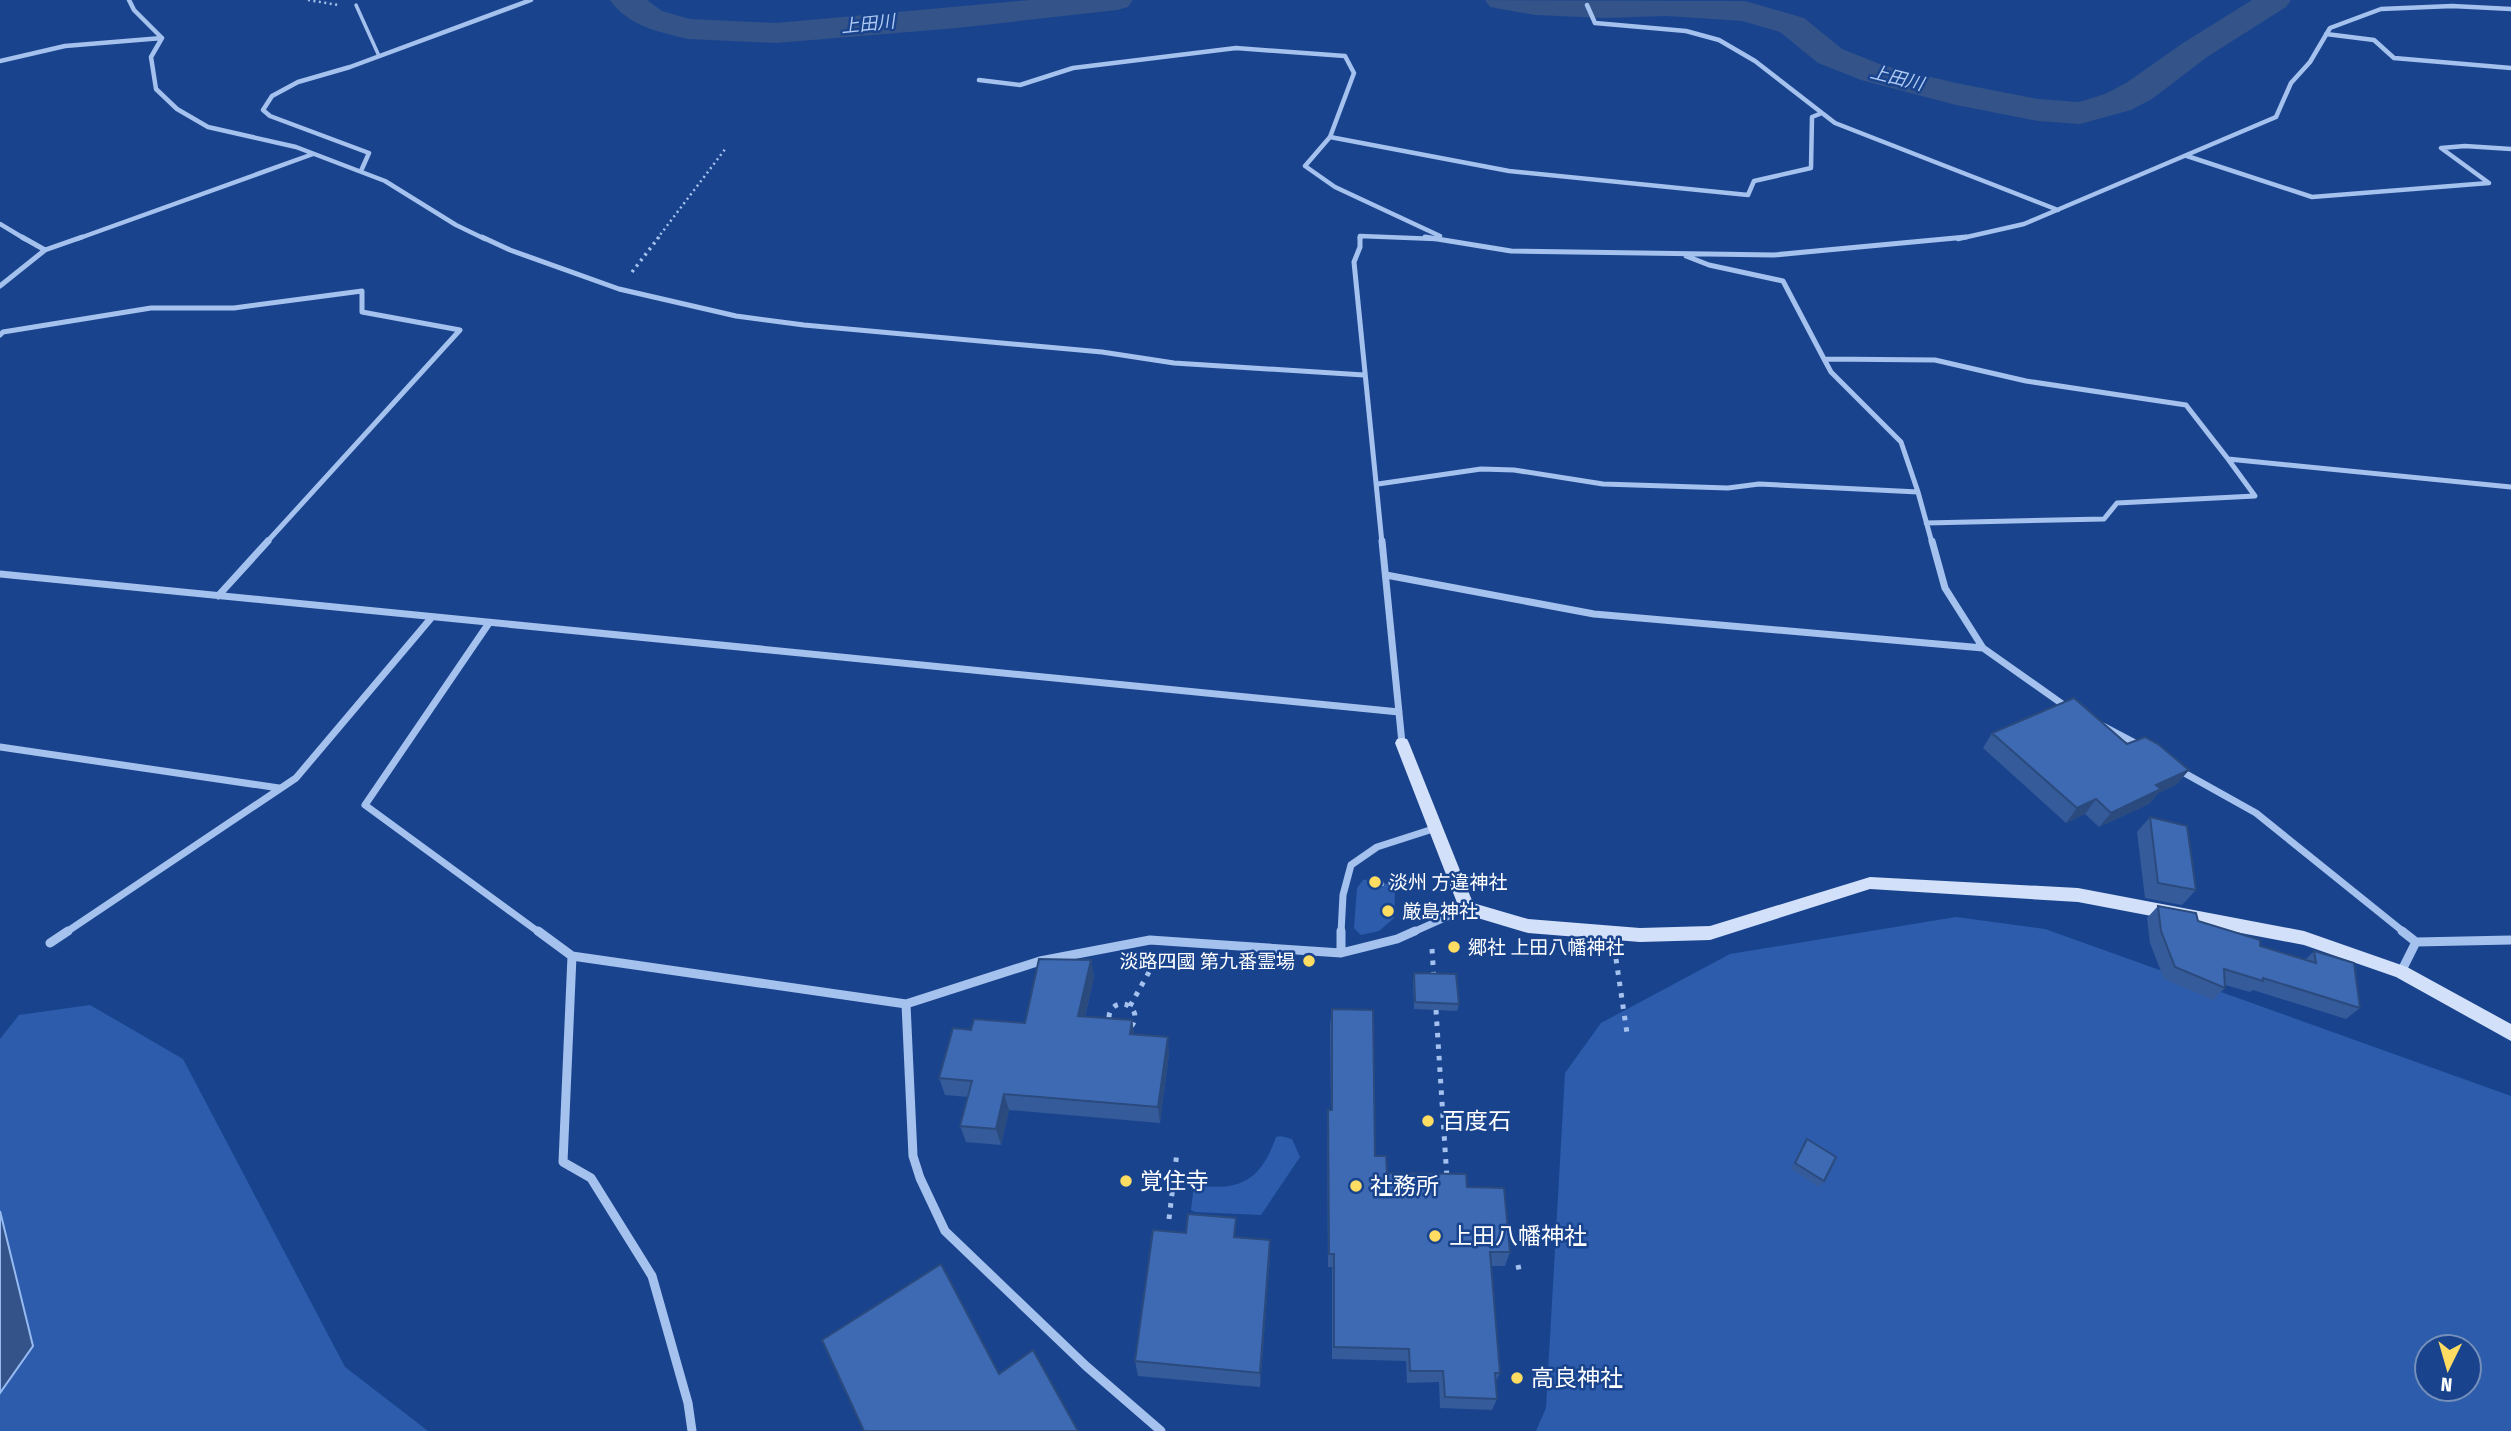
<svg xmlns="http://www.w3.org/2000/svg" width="2511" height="1431" viewBox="0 0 2511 1431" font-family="'Fira Sans Condensed','Noto Sans JP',sans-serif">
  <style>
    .green { fill: #2c5cab; fill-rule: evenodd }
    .water { fill: #335389; stroke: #97bbf1; stroke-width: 2 }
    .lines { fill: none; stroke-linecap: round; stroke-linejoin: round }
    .river { fill: #335389; fill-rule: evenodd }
    .path-far3 { stroke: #a5c1ee; stroke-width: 2.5; stroke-dasharray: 2 3.5; stroke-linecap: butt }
    .path-far2 { stroke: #a5c1ee; stroke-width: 3.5; stroke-dasharray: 2.5 4.5; stroke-linecap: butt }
    .path-far1 { stroke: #a5c1ee; stroke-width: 4.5; stroke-dasharray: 3.5 5; stroke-linecap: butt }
    .path { stroke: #a5c1ee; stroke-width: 5; stroke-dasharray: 4.5 7; stroke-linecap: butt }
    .lane { stroke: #a5c1ee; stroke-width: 3.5 }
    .street-far3 { stroke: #a5c1ee; stroke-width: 4.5 }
    .street-far2 { stroke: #a5c1ee; stroke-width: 5 }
    .street-far1 { stroke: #a5c1ee; stroke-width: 7 }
    .street { stroke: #a5c1ee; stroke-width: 9 }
    .secondary { fill: #d2e0fa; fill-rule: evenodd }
    .wall { fill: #355b9a }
    .shaded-wall { fill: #2b4a7d }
    .building { fill: #3e6ab3; stroke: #2b4a7d; stroke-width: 2 }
    .poi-dot { fill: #ffdc62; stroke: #19448d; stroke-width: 2.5 }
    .labels { text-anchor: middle; stroke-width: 5; stroke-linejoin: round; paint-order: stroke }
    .far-water-label { font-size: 18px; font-style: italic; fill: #b0cbf5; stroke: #19448d }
    .poi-label { font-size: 19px; fill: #fff; stroke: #19448d; text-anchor: start }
    .near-poi-label { font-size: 23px; fill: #fff; stroke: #19448d; text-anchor: start }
  </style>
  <rect width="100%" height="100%" fill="#19448d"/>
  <path class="green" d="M1372 879 1387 884 1395 893 1394 918 1379 931 1361 935 1354 928 1357 888 1363 880Z
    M1956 917 2045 929 2511 1096V1431H1536L1546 1408 1565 1073 1601 1023 1730 954ZM2427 1347H2469V1389H2427Z
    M90 1005 183 1059 345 1367 428 1431H0V1039L19 1015Z
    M1280 1136 1292 1139 1300 1157 1261 1215 1195 1212 1191 1210 1194 1185C1240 1192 1261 1180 1276 1137Z"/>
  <path class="water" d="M0 1211 33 1346 0 1393Z"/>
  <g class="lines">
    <path class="river" d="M610 0H647L662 11 690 19 776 23 1030 0H1133L1128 7 1117 10 957 28 776 43 688 39C659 32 628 26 610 0Z
      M1485 0 1745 1 1804 18 1842 49 1885 66 1956 83 2038 99 2079 102 2105 94 2126 83 2183 43 2252 0H2291L2286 7 2207 57 2152 99 2131 110 2080 124 2038 121 1956 105 1861 80 1818 63 1780 32 1742 21 1666 16 1604 18 1535 15 1490 7Z"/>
    <path class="path-far3" d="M308 0 338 5
      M657 239 726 148"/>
    <path class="path-far2" d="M632 272 659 237"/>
    <path class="path-far1" d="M1380 884 1395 882"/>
    <path class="path" d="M1432 949 1434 980
      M1616 959 1627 1033
      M1109 1017a13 13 0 1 1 26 0a13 13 0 1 1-26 0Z
      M1130 1006 1149 972
      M1436 1010 1447 1179
      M1169 1219 1177 1152
      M1518 1265 1519 1270"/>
    <path class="lane" d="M356 5 379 56"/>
    <path class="street-far3" d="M129 0 134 10 162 38
      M1587 5 1595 23 1686 31 1719 40 1755 61 1835 123 2058 210
      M2326 34 2374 40 2394 58 2511 68
      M162 38 151 57 156 89 177 109 208 127 296 147 385 181 456 225 485 239
      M0 61 65 46 162 38
      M979 80 1020 85 1073 68 1236 48 1345 56 1354 73 1330 137 1509 171 1748 195 1754 181 1811 168 1812 117 1822 113
      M1330 137 1305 166 1335 187 1440 236
      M2187 156 2312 197 2489 183 2441 148 2465 146 2511 149
      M361 171 369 153 270 116 263 110 272 96 298 82 350 67 531 0
      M0 224 25 239
      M77 239 313 154
      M1360 239V236L1436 239
      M1958 239 2024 224 2276 117 2291 83 2310 62 2330 28 2381 9 2452 6 2511 9"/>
    <path class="street-far2" d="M22 237 45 250
      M482 237 510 250 619 289 736 316 804 325 1102 352 1174 363 1364 375
      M1360 237V247L1354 262 1382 543
      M1425 237 1511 251 1774 255 1966 237
      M1686 256 1709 265 1783 281 1824 359 1935 360 2026 381 2186 405 2228 459
      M0 286 45 250 82 237
      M0 335 3 332 151 308H234L362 291V312L460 330 266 543
      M1824 359 1831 372 1901 442 1918 492
      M1378 484 1481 469 1514 470 1603 484 1728 488 1759 484 1918 492 1932 543
      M1926 523 2104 519 2117 503 2255 496 2228 459 2511 487"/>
    <path class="street-far1" d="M1382 541 1402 743
      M1932 541 1945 588 1983 648 2068 708
      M0 574 1399 712
      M1386 575 1594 614 1983 648
      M218 596 268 541
      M489 623 365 805 540 933
      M2103 726 2139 745
      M0 747 279 788
      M2179 770 2256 813 2405 933
      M65 933 296 778 432 617
      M1341 933 1343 895 1351 865 1377 847 1436 828
      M1411 933 1467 908"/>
    <path class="street" d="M538 931 572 956
      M2402 931 2416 942
      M50 943 68 931
      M1341 953V931
      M2401 972 2416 942 2511 940
      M906 1004 913 1156 920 1178 945 1231 1086 1366 1161 1431
      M692 1431 688 1403 652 1276 591 1178 563 1162 572 956 906 1004 1040 961 1150 940 1341 953 1397 939 1415 931"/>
    <path class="secondary" d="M1402 738 1407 739 1409 743 1473 903 1528 919 1640 928 1710 926 1870 877 2078 888 2304 931 2407 967 2511 1024V1041L2396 977 2304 945 2078 902 1870 889 1710 940 1640 942 1528 933 1461 913 1395 743 1397 739Z"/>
  </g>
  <path class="wall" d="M1992 733 2127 744 2189 770 2176 785 2158 793 2149 804 2099 827 2085 814 2066 823 1983 748Z
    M2150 817 2196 890 2182 905 2145 898 2137 832Z
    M2158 906 2260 946 2305 960 2314 951 2360 1008 2346 1019 2253 990 2250 992 2225 985V988L2213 1000 2164 979 2150 943 2147 918Z
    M1091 960 1094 977 1085 1017 1134 1034 1169 1054 1160 1123 1009 1110 1001 1145 966 1142 960 1126 968 1097 945 1095 939 1078 971 1030 1025 1023Z
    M1414 973 1459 1004 1457 1011 1414 1009 1413 980Z
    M1332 1009 1375 1156 1387 1173 1467 1187 1510 1252 1505 1266H1491L1500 1373 1496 1381 1497 1399 1492 1410 1440 1408 1439 1382 1407 1383 1406 1361 1332 1359V1267H1328L1327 1125 1328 1110H1331L1330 1026Z
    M1807 1139 1824 1181 1819 1187 1791 1169 1802 1146Z
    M1186 1233 1236 1237 1270 1257 1260 1387 1138 1376 1135 1361Z"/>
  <path class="shaded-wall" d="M2189 770 2176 785 2158 793 2149 804 2099 827 2111 813 2156 785Z
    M2096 799 2085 814 2066 823 2077 808Z
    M1091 960 1094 977 1081 1033 1078 1016Z
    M1132 1020 1135 1038 1130 1034Z
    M1168 1037 1169 1054 1160 1123 1158 1107Z
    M1004 1094 1009 1110 1001 1145 996 1129Z
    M1270 1240V1257L1260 1387V1373Z"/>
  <path class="building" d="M2074 698 2127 744 2145 737 2158 744 2189 770 2156 785 2161 789 2111 813 2096 799 2077 808 1992 733Z
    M2150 817 2187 826 2196 890 2158 883Z
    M2158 906 2196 913 2198 921 2260 940V946L2316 963 2314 951 2354 963 2360 1008 2263 978V981L2224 969 2225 988 2175 967 2161 931Z
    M1039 959 1091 960 1078 1016 1132 1020 1130 1034 1168 1037 1158 1107 1004 1094 996 1129 960 1126 972 1081 939 1078 953 1028 971 1030 974 1019 1025 1023Z
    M1414 973 1456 974 1459 1004 1415 1002Z
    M1332 1009 1373 1010 1375 1156H1386L1387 1173 1466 1174 1467 1187 1504 1188 1510 1252H1490L1500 1373H1495L1497 1399 1445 1397 1443 1371H1410L1409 1349 1334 1347V1254H1329L1328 1110H1332Z
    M1807 1139 1836 1157 1824 1181 1795 1163Z
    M1188 1214 1236 1218 1234 1237 1270 1240 1260 1373 1135 1361 1153 1230 1186 1233Z
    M941 1264 999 1374 1033 1350 1078 1431H864L822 1340Z"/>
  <g class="poi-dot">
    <circle cx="1375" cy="882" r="7"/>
    <circle cx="1388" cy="911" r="7"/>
    <circle cx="1454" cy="947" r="7"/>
    <circle cx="1309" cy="961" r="7"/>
    <circle cx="1428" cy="1121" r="7"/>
    <circle cx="1126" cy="1181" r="7"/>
    <circle cx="1356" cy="1186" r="7"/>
    <circle cx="1435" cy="1236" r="7"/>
    <circle cx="1517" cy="1378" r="7"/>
  </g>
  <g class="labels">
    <g class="far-water-label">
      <text transform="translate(868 24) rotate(-6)" y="6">上田川</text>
      <text transform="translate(1897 78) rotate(14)" y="6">上田川</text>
    </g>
    <g class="poi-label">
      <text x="1389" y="889">淡州 方違神社</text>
      <text x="1402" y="918">厳島神社</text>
      <text x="1468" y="954">郷社 上田八幡神社</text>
      <text x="1295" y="968" text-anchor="end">淡路四國 第九番霊場</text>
    </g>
    <g class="near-poi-label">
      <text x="1442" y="1129">百度石</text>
      <text x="1140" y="1189">覚住寺</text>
      <text x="1370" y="1194">社務所</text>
      <text x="1449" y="1244">上田八幡神社</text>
      <text x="1531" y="1386">高良神社</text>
    </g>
  </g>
  <g transform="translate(2448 1368) rotate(185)"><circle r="33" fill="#19448d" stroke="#758fbb" stroke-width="2"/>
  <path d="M0-5L12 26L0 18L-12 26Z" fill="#ffdc62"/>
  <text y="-10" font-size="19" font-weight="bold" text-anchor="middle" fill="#ffffff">N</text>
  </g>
</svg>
